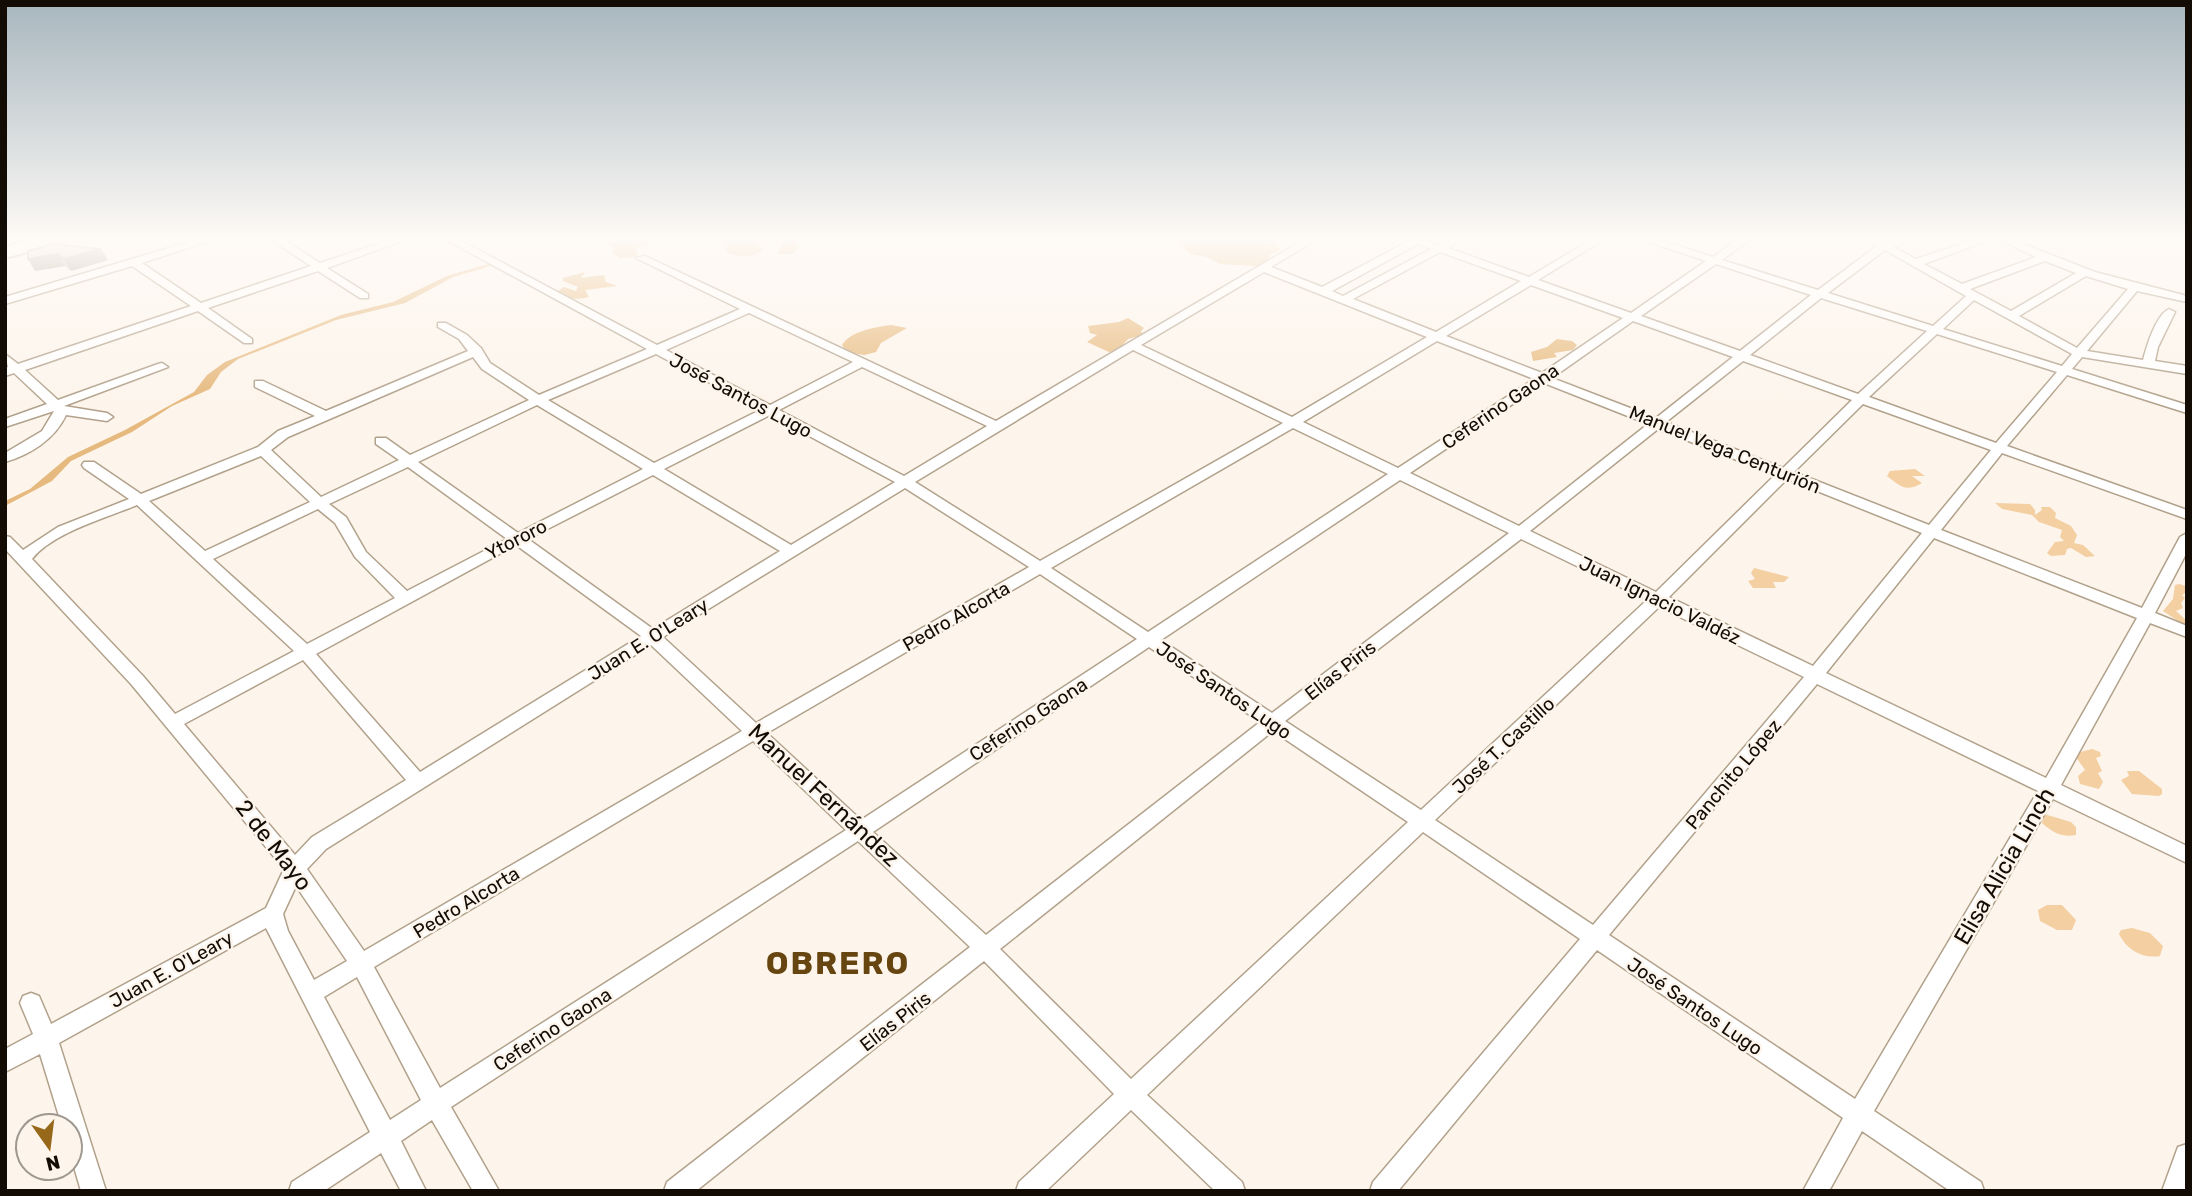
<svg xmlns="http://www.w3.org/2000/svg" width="2192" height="1196" viewBox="0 0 2192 1196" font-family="Rubik,sans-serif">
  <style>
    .green { fill: #f3cfa1 }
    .forest { fill: #e8bb7f }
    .water { fill: #e6b97e }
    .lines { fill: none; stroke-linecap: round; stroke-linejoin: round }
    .stream { stroke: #e6b97e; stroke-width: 2.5 }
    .street-casing { stroke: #b2a18b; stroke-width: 3 }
    .highway-casing { stroke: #b2a18b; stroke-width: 4 }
    .street { fill: #fff; fill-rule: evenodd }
    .highway { fill: #fff; fill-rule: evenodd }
    .wall { fill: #c4b5a1 }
    .shaded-wall { fill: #a09383 }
    .building { fill: #e4d2bb; stroke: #a09383; stroke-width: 2 }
    .labels { text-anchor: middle; stroke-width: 5; stroke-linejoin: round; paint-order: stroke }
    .street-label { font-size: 19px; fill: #120c05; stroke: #fdf5ec }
    .near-street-label { font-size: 23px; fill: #120c05; stroke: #fdf5ec }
    .near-district-label { font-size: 32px; font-weight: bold; letter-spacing: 2px; fill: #674511; stroke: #fdf5ec }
  </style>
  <rect width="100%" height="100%" fill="#fdf5ec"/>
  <path class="green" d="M1915 469 1925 476H1912L1922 483C1905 493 1901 486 1887 476L1890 471Z
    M1995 503 2030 504 2035 510V515L2042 510 2041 507H2050L2056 513 2055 518 2071 526 2077 535 2074 543 2083 545 2095 556 2086 557 2071 548 2067 549 2065 555 2051 556 2047 553 2055 542 2064 541 2060 537 2062 530 2039 522 2032 515 2002 509Z
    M1754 568 1789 577 1784 582H1773L1776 588H1753L1748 581 1755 579 1751 573Z
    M2179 584 2186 586 2187 592 2182 595 2185 598 2181 603 2183 608 2176 611 2187 621V627L2163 611 2173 599 2175 585Z
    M2092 749 2100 752 2101 756 2096 758 2102 771 2098 773 2103 782 2099 789 2080 784 2078 776 2085 770 2076 757 2077 753Z
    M2127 771H2139L2162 789V794L2159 796 2132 794 2121 780 2129 776Z
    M2044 814 2071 822 2076 827V835C2062 838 2052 832 2042 823Z
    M2047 905H2062L2076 920 2072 930H2057L2040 921 2038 910Z
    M2132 928 2150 933 2163 946 2160 956C2142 959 2127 950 2119 934L2121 930Z"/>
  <path class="forest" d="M612 238H645L649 242 648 245 635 248 638 254 635 257 619 258 612 253 615 249 607 244Z
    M719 238H794L798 248 792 254H777L784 240 761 242 757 245 764 250C750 258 740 258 726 252V246Z
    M1175 238H1276L1275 244 1280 250 1270 255 1269 262 1257 266 1221 264 1207 257 1190 254Z
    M585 272 581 278 604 275 606 282 617 286 585 290 589 297C577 300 566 299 554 294L564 287 576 291 578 287 563 281V278Z
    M1128 318 1144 328 1141 331 1143 335 1128 339 1117 351 1109 352 1087 342 1097 335 1090 333 1088 326 1119 322Z
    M891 325 907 328 881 343 876 352 864 355 847 352 842 345C850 331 876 327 891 325Z
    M1557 339 1572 341 1577 345 1573 350 1554 353 1557 357 1533 361 1531 352 1547 347Z"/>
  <path class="water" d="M481 266 484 268 453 277 405 303 336 320 238 359 221 372 210 389 172 406 132 432 71 461 52 481 5 506V501L30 489 68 457 125 430 194 392 207 375 225 362 341 315 393 302 447 276Z"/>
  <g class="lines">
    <path class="stream" d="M479 268 495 263"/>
    <g class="street-casing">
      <path id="street" d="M202 238H218L142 263 201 303 311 266 269 238H281L320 263 396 238H411L327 268 368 294V298H360L318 271 208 308 252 339V343H244L198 311 25 370 58 400 158 364 162 363 168 367 64 406 107 413 113 417 107 421 66 415C55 439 30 455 5 462V453L42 431 54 411 5 427V419L47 404 14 373 5 376V368L8 367 5 354 18 364 191 306 132 266 5 304V297Z
        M443 238H456L657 345 740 309 636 258 645 256 996 421 1307 238H1319L1271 267 1322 287 1409 241 1405 238H1420L1439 245 1451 238H1464L1448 248 1529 277 1594 238H1606L1538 280 1631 313 1706 261 1637 238H1653L1713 257 1740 238H1752L1722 260 1818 290 1877 246 1865 238H1878L1885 242 1900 238H1916L1893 247 1916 259 1980 238H2008L2095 272 2187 296V302L2137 291 2087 351 2143 360C2147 345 2156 315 2169 309L2175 312 2158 347 2155 361 2187 366V374L2082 357 2072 369 2187 405V413L2067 375 2007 446 2187 510V519L2002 453 1941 530 2142 608 2180 537 2187 533V552L2155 613 2187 626V637L2150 623 2061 785 2187 846V863L2053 799 1874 1111 1981 1182 1984 1191H1950L1862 1131 1829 1191H1803L1843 1118 1597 950 1398 1191H1370L1373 1182 1580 939 1423 832 1147 1095 1242 1182 1245 1191H1215L1131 1110 1046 1191H1016L1019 1182 1114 1094 984 961 696 1191H664L667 1182 970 947 858 841 451 1107 499 1191H473L432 1120 401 1141 426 1191H401L381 1153 324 1191H289L292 1182 370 1132 266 928 59 1043 106 1191H81L70 1153V1126H62L40 1054 5 1072V1049L33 1034 20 1003 23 996 31 993 39 996 51 1024 266 908 284 869 131 684 5 549V536L10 537 23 550 58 527 129 499 84 468 82 465 84 462H94L141 494 258 447 278 431 315 416 255 387V381H263L326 411 468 351 459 339 438 327V323H446L467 335 481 348 490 363 539 395 647 349ZM1995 238 2036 257 1962 284 1924 264ZM1418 244 1431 249 1343 296 1332 291ZM1885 250 1966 296 1933 326 1828 293ZM1440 252 1521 281 1436 332 1353 299ZM2045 261 2076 273 2011 311 1970 289ZM1716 264 1811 295 1740 351 1641 316ZM1264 272 1427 337 1292 417 1141 345ZM2086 276 2128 289 2077 348 2019 316ZM1531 285 1623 318 1542 373 1446 336ZM1821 298 1927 331 1858 394 1750 355ZM1974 300 2072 354 2062 366 1943 329ZM749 313 853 362 770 405 666 350ZM1633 321 1733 357 1656 418 1552 378ZM1937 334 2057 372 1996 443 1869 397ZM1437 341 1534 379 1398 468 1303 422ZM1133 350 1283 423 1040 561 915 482ZM656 354 760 410 654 463 548 400ZM473 357 482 369 529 400 410 455 386 438H376V444L399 460 321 497 271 450 288 437ZM1743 361 1852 400 1783 468 1666 422ZM862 367 987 426 904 476 779 410ZM1544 383 1648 424 1519 526 1410 473ZM1863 404 1991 450 1929 525 1794 472ZM537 405 643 469 518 533 418 462ZM770 415 895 482 791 545 664 469ZM1293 428 1388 474 1148 632 1051 568ZM1658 429 1775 475 1656 592 1530 531ZM261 456 310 502 205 551 149 501ZM408 467 507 539 407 591 366 552 346 517 329 504ZM653 475 780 551 653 629 528 539ZM1787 479 1922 533 1813 666 1669 597ZM1400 480 1509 533 1272 713 1161 640ZM905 488 1029 567 756 723 663 637ZM137 505 294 651 175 714 143 676 32 559C52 533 106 518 137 505ZM318 509 335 523 355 557 395 598 307 644 213 559ZM1934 538 2137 618 2046 778 1826 673ZM1521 539 1647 600 1421 810 1285 721ZM516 545 641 636 420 772 316 654ZM1040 574 1137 639 861 820 767 733ZM1659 607 1804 677 1593 925 1435 820ZM651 645 742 731 364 951 307 869 326 849ZM1149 647 1260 722 986 935 873 832ZM303 660 406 780 312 837 295 855 184 724ZM1817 684 2038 791 1855 1099 1609 935ZM1273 731 1408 822 1131 1079 1000 949ZM753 741 846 830 440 1088 374 967ZM296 886 347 961 314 980 288 931 283 914ZM357 977 421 1100 390 1120 324 997Z
        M2187 1144V1191H2162L2178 1147Z"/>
    </g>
    <g class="highway-casing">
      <path id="highway" d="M38 238H67L64 242 5 258V247Z"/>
    </g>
    <use href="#street" class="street"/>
    <use href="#highway" class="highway"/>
  </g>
  <path class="wall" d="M64 245 108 260 71 271 65 266 35 271Z"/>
  <path class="shaded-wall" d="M101 249 108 260 71 271 64 259Z
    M58 254 65 266 35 271 28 259Z"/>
  <path class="building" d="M60 242 64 245 101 249 64 259 58 254 28 259V251Z"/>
  <linearGradient id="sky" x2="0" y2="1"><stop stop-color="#a7b6be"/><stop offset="0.59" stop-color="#fefaf6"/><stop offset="1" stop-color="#fefaf6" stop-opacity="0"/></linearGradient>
  <rect width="2192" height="405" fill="url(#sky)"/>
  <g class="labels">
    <g class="street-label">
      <text transform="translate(741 395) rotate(28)" y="7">José Santos Lugo</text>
      <text transform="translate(1500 406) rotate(-34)" y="7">Ceferino Gaona</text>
      <text transform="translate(1725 449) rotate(22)" y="7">Manuel Vega Centurión</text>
      <text transform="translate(516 539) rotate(-27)" y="7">Ytororo</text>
      <text transform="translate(1660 600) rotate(26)" y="7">Juan Ignacio Valdéz</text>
      <text transform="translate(956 616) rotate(-30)" y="7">Pedro Alcorta</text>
      <text transform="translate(648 639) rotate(-32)" y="7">Juan E. O'Leary</text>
      <text transform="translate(1340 670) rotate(-38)" y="7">Elías Piris</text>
      <text transform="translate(1224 690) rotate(34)" y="7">José Santos Lugo</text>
      <text transform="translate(1028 719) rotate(-33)" y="7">Ceferino Gaona</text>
      <text transform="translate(1503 745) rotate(-43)" y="7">José T. Castillo</text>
      <text transform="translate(1733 774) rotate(-50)" y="7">Panchito López</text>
      <text transform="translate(466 902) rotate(-31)" y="7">Pedro Alcorta</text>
      <text transform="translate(171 969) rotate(-29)" y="7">Juan E. O'Leary</text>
      <text transform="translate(1695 1006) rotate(34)" y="7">José Santos Lugo</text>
      <text transform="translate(895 1021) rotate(-38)" y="7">Elías Piris</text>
      <text transform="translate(552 1029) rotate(-33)" y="7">Ceferino Gaona</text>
    </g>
    <g class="near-street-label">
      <text transform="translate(824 795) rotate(43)" y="8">Manuel Fernández</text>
      <text transform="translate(274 845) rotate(52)" y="8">2 de Mayo</text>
      <text transform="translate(2004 866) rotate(-60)" y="8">Elisa Alicia Linch</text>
    </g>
    <g class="near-district-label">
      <text x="838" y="974">OBRERO</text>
    </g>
  </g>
  <rect width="2192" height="1196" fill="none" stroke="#120c05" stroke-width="14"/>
  <g transform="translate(49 1147) rotate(166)"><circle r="33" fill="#fdf5ec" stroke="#9f9890" stroke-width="2"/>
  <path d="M0-5L12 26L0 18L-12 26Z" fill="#98681a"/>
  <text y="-10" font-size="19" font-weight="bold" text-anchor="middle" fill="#120c05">N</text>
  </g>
</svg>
